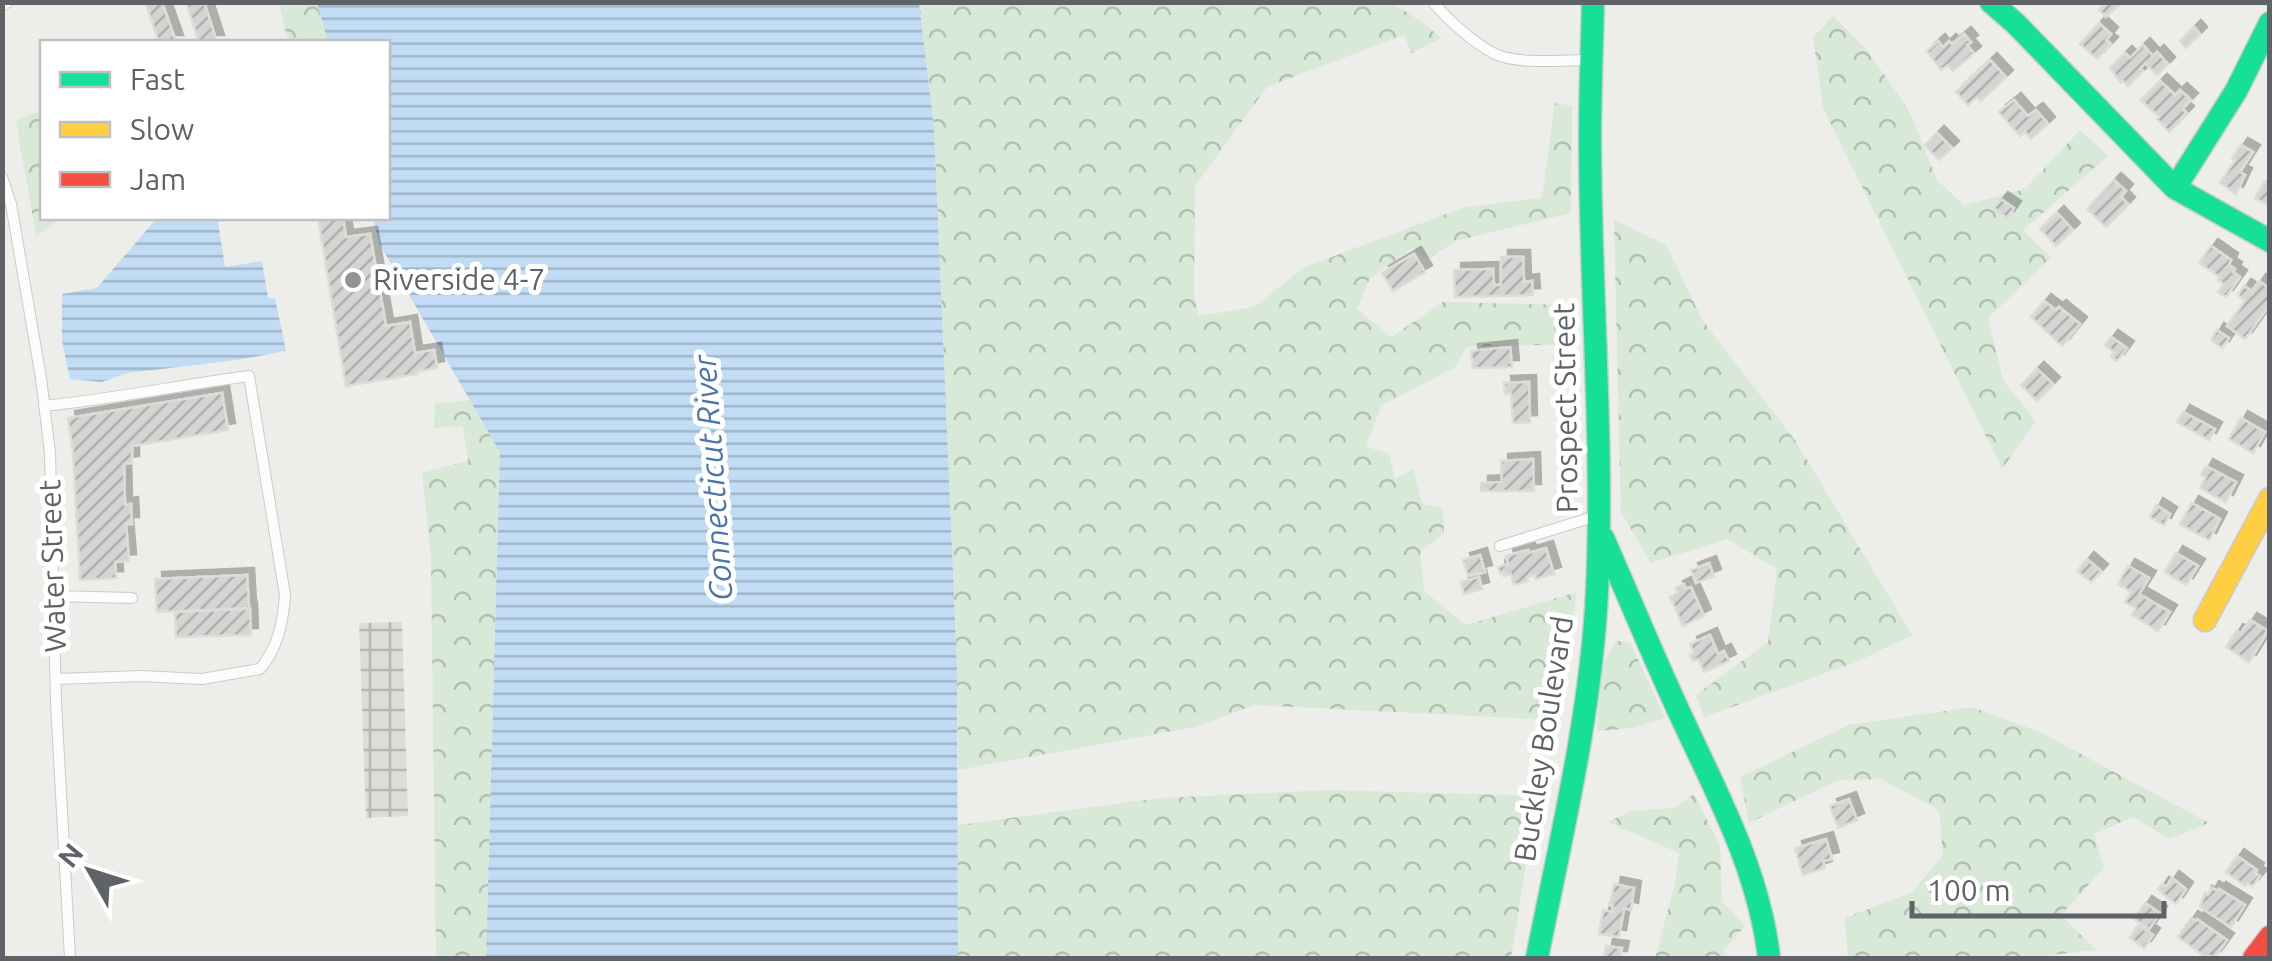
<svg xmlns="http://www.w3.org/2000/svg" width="2272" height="961" viewBox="0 0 2272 961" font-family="Ubuntu,sans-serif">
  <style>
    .industrial { fill: url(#industrial-grid) }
    .forest { fill: url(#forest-crowns) }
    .water { fill: url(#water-rules) }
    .building { fill: url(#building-hatch); stroke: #dcdcd8; stroke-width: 2.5; filter: url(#shadow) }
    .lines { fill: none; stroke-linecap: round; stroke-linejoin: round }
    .lane-casing { stroke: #cbcbcb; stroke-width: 12 }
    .fast-casing { stroke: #cacbca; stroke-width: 25 }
    .slow-casing { stroke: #cacbca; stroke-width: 25 }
    .jam-casing { stroke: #cacbca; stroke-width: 25 }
    .lane { stroke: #fcfcfc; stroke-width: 10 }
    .fast { stroke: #16e098; stroke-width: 22 }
    .slow { stroke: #ffcf43; stroke-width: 22 }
    .jam { stroke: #f24e42; stroke-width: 22 }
    .poi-dot { fill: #919394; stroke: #fff; stroke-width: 4 }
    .labels { text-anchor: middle; stroke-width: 10; stroke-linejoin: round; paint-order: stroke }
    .poi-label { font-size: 30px; fill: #5f6266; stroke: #fff; text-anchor: start }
    .street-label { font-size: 30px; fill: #5f6266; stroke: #fff }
    .water-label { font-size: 32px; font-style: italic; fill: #4b75ab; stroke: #fff }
  </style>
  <defs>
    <pattern id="industrial-grid" width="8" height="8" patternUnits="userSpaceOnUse" patternTransform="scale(2.5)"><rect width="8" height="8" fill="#dddcd9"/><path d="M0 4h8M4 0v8" fill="none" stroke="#b6b6b4"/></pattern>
    <pattern id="forest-crowns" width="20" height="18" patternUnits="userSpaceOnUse" patternTransform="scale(2.5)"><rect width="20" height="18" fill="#d8e9d7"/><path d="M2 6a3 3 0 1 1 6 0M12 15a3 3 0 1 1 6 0" fill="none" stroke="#b2c0b2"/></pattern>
    <pattern id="water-rules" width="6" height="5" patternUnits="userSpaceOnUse" patternTransform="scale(2.5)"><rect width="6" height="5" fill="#c1dcf4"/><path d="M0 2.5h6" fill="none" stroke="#a0b6c9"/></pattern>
    <pattern id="building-hatch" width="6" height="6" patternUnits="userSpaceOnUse" patternTransform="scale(2.5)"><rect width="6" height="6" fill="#d4d4d2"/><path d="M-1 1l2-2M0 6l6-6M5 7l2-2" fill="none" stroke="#afafae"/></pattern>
    <filter id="shadow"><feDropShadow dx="7" dy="-7" stdDeviation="0" flood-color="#0004"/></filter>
  </defs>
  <rect width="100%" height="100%" fill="#edede9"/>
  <path class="industrial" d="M402 622 408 816 366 818 359 623Z"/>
  <path class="forest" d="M279 3H317L328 42H288Z
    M919 3H1389L1409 13 1442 38 1411 53 1404 35 1267 87 1195 186 1194 296 1199 316 1254 307 1305 267 1465 207 1542 198 1555 103 1572 106 1571 213 1456 241 1426 260 1413 248 1370 278 1357 309 1391 337 1443 302 1570 305 1575 344 1466 347 1455 367 1381 406 1366 447 1389 453 1395 479 1413 469 1422 504 1443 509 1444 533 1420 552 1424 591 1466 625 1577 592 1556 720 1255 705 1195 727 958 770 957 667 934 128Z
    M1833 16 1866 49 1909 110 1937 180 1964 205 2025 189 2080 130 2108 156 2023 230 2051 258 1988 318 2003 380 2036 421 2002 469 1823 108 1813 37Z
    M42 110V218H61L36 236 16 120Z
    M1614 220 1666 245 1703 321 1797 443 1912 635 1856 662 1704 717 1696 695 1768 642 1777 569 1727 539 1651 563 1621 512Z
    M470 400 500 452 486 958H436L431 558 422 473 468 461 463 426 434 428 435 404Z
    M1616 641 1630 642 1665 718 1633 728 1597 731 1601 668Z
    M1972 707 2040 732 2209 823 2170 839 2133 817 2094 834 2104 868 2061 915 2096 950 2024 958H1848L1845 918 1912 892 1943 855 1939 810 1881 779 1838 780 1749 823 1740 777 1849 725Z
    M1331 790 1537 796 1511 958H958V825L1161 798Z
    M1694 794 1720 846 1722 902 1745 926 1723 951 1727 958H1655L1675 884 1679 853 1608 822 1631 811 1674 808Z"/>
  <path class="water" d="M317 3H919L934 128 957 667 958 958H486L500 452 379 243 373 218H388V42H328Z
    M157 218H233L218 222 225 267 262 261 268 298H275L286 351 237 360 128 373 102 382 70 379 62 340V294L97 288Z"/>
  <path class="building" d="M145 2H162L176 42H159Z
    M186 2H204L217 42H199Z
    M2107 2H2117L2119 5 2106 17 2099 10Z
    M2099 23 2111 34 2106 40 2111 44 2097 59 2080 44Z
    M2194 27 2200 34 2186 48 2180 41Z
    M1964 34 1971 42 1967 45 1974 53 1953 71 1948 65 1941 70 1927 51 1938 41 1943 47 1949 41 1952 44Z
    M2143 45 2153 56 2157 52 2168 64 2157 75 2145 63 2140 69 2143 71 2128 86 2123 81 2121 83 2110 68 2125 53 2130 58Z
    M1990 60 2006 77 1981 101 1977 97 1968 105 1956 92Z
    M2160 81 2175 95 2180 90 2191 100 2182 109 2187 113 2169 132 2157 119 2159 117 2141 100Z
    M2014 100 2028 116 2036 110 2048 124 2031 139 2025 132 2020 136 1999 112Z
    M1937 133 1952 148 1939 160 1925 145Z
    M2241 145 2253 152 2240 172 2245 175 2236 194 2220 183 2235 160 2232 158Z
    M2114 180 2126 191 2121 197 2128 204 2106 227 2087 209Z
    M2264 182 2270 185V198L2266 204 2255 198Z
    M2001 199 2014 208 2007 218 1994 208Z
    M2057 213 2073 230 2056 246 2040 229Z
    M318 218H343L346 237 370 234 386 326 410 322 415 353 434 350 437 368 416 372 417 374 346 386Z
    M2211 246 2231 260 2229 265 2235 269 2233 272 2240 277 2226 297 2218 292 2224 284 2218 280 2220 277 2199 263Z
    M1414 254 1425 272 1393 291 1382 273Z
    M1501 257H1523L1524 282 1532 281 1533 295 1455 297 1454 270 1493 269 1494 285H1501Z
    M2259 281 2270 289V304L2245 339 2227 326 2245 301 2238 295 2244 286 2252 291Z
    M2044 301 2056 310 2059 307 2080 324 2062 346 2031 317Z
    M2217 330 2229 338 2222 348 2211 340Z
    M2111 337 2127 348 2117 361 2111 357 2114 352 2105 345Z
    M1510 347 1512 367 1473 368 1471 351Z
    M2037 369 2053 384 2037 401 2021 385Z
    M1529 382 1530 422 1513 423 1511 393 1505 394 1504 383Z
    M222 393 228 430 132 446V463L124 464 125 505 131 504 132 524H126L129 561 115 562 116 578 80 580 73 452 68 418Z
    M2183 412 2215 429 2209 440 2177 422Z
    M2241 418 2265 432 2253 453 2229 439Z
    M1533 459 1534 491H1481V483L1502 482 1501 461Z
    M2206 466 2236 482 2226 502 2200 488 2206 477 2201 475Z
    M2192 503 2220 519 2209 540 2180 524Z
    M2156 505 2170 514 2164 525 2150 517Z
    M1546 548 1554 574 1536 579 1535 575 1527 577 1528 581 1514 585 1511 574 1504 576V573L1500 574 1498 567 1508 564 1506 556 1528 550 1529 553Z
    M2176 553 2198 566 2186 585 2165 572Z
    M1480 555 1485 572 1468 576 1463 560Z
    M2087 559 2101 571 2091 582 2077 571Z
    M1709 563 1714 576 1696 583 1691 570Z
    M2128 566 2149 578 2139 594 2170 612 2158 631 2132 615 2136 608 2125 602 2131 592 2118 584Z
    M247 575 249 608 157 612 155 579Z
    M1479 577 1482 589 1464 594 1461 582Z
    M1684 584 1686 589 1691 587 1704 616 1683 626 1670 597 1678 593 1676 588Z
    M250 609 251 635 176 637 175 612Z
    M2250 620 2268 631 2249 662 2226 647 2236 631 2241 633Z
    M1710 635 1718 654 1724 651 1729 661 1704 672 1698 659 1693 661 1690 655 1694 653 1690 644Z
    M1849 799 1857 820 1838 828 1830 806Z
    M1826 839 1832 859 1823 861 1825 868 1803 875 1795 848Z
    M2237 856 2257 870 2255 873 2260 876 2252 886 2247 883 2245 886 2226 872Z
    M2172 878 2186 889 2176 904 2158 890 2162 884 2166 887Z
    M1614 884 1634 888 1631 910 1624 908 1619 937 1599 934 1603 910 1612 912 1613 905H1610Z
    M2212 888 2218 891 2219 889 2245 905 2231 927 2200 907 2205 893 2208 895Z
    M2145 903 2160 913 2149 929 2134 919Z
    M2191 918 2196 921 2197 919 2227 940 2214 958 2208 955 2207 958 2178 937Z
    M2138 925 2153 935 2144 948 2130 938Z
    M1606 946 1622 948 1620 958H1604Z"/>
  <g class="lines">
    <g class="lane-casing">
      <path id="lane" d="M1433 2C1447 19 1476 45 1495 54 1519 65 1564 60 1591 60
        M2 6 8 2
        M2 177 11 204 41 378 50 453 56 702 70 958
        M44 406C113 399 181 385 249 376L285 595C283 622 278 648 260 669L202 679 141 676 56 679
        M1500 546 1593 517
        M55 596 132 598"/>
    </g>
    <g class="fast-casing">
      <path id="fast" d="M1991 2 2016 24 2175 188 2270 241
        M2175 188 2236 91 2270 23
        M1603 538C1629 597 1653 656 1680 714 1717 794 1759 870 1769 958
        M1537 958C1561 837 1591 715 1597 592 1604 441 1590 290 1590 138 1590 93 1592 47 1593 2"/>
    </g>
    <g class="slow-casing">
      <path id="slow" d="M2205 620 2270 499"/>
    </g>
    <g class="jam-casing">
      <path id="jam" d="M2254 958 2270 937"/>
    </g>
    <use href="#lane" class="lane"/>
    <use href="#fast" class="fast"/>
    <use href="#slow" class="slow"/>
    <use href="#jam" class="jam"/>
  </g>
  <circle class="poi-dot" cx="353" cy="280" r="10"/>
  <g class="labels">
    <g class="poi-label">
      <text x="373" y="290">Riverside 4-7</text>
    </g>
    <g class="street-label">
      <text transform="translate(1566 408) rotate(-91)" y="10">Prospect Street</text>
      <text transform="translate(53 566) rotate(-92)" y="10">Water Street</text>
      <text transform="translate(1544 739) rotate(-81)" y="10">Buckley Boulevard</text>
    </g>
    <g class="water-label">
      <text transform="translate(713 478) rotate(-94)" y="11">Connecticut River</text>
    </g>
  </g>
  <rect width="2272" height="961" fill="none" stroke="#5f6266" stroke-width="10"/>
  <rect x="40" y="40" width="350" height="180" fill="#ffffff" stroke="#bfc0c2" stroke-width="2.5"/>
  <rect x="60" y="72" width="50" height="15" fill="#16e098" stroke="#bfc0c2" stroke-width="2.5"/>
  <text x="130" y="90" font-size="30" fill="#5f6266">Fast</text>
  <rect x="60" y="122" width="50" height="15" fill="#ffcf43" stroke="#bfc0c2" stroke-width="2.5"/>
  <text x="130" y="140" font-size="30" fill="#5f6266">Slow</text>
  <rect x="60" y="172" width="50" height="15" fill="#f24e42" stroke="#bfc0c2" stroke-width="2.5"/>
  <text x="130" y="190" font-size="30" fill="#5f6266">Jam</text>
  <g transform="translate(90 871) rotate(309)" stroke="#ffffff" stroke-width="8" paint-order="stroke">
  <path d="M0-8L18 38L0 25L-18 38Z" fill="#5f6266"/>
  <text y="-15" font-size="28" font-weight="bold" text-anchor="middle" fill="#5f6266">N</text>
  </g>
  <path d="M1912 901v15h252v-15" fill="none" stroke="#5f6266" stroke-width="5"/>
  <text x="1927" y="901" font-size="30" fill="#5f6266" stroke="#ffffff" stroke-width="8" paint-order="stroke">100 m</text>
</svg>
